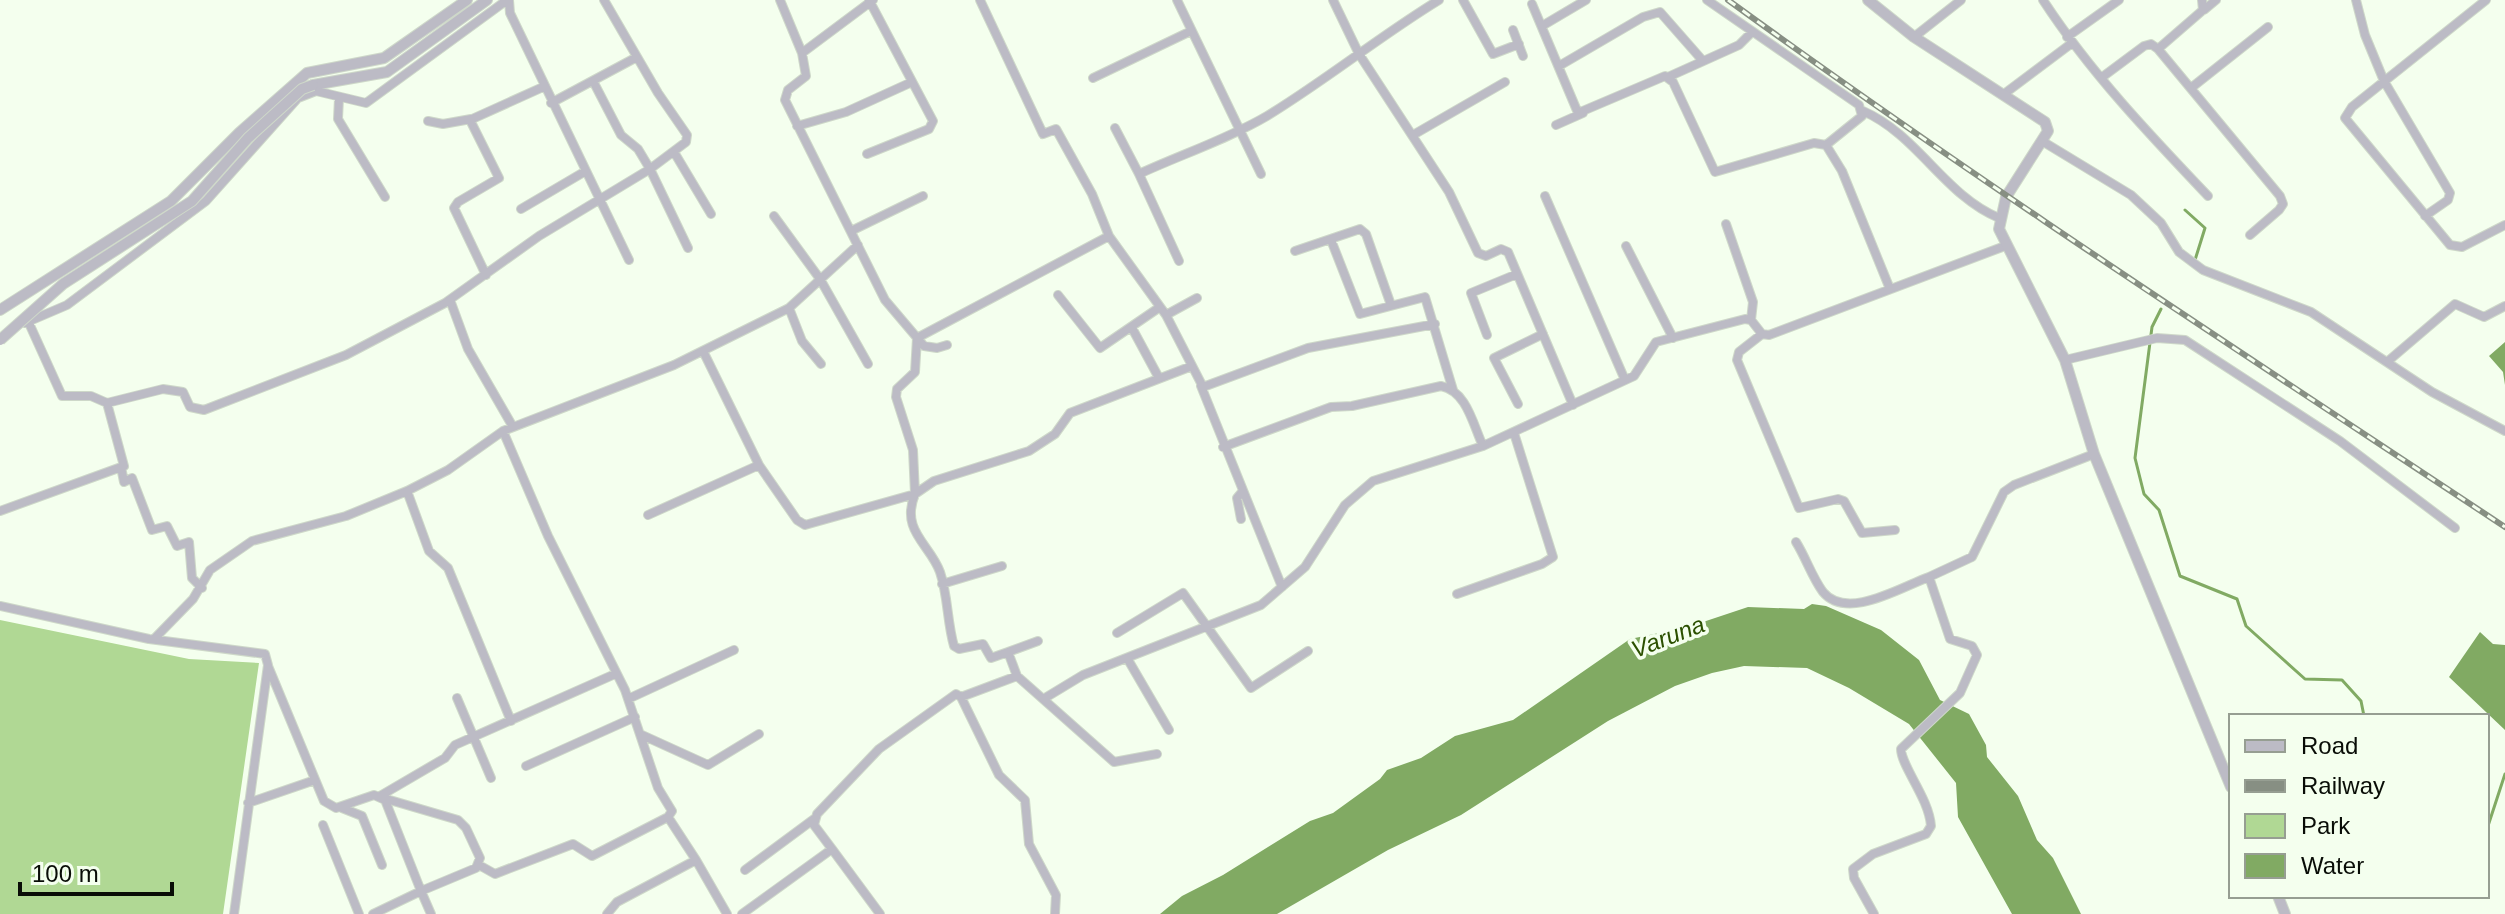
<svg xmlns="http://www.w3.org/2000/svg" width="2505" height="914" viewBox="0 0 2505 914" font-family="Helvetica,sans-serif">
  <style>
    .green { fill: #b0d894 }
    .water { fill: #81aa63 }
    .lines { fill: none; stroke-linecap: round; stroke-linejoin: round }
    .stream { stroke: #81aa63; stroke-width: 3 }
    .minor-casing { stroke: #ced8c9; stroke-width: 10 }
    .tertiary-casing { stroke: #ced8c9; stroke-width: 12 }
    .minor { stroke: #bcbbc5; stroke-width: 8 }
    .tertiary { stroke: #bcbbc5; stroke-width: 10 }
    .rail-casing { stroke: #878f83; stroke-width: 6 }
    .rail { stroke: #f4ffee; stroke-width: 3; stroke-dasharray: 9; stroke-linecap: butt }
    .tertiary-bridge-casing { stroke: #ced8c9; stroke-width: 12; stroke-linecap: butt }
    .tertiary-bridge { stroke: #bcbbc5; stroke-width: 10 }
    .labels { text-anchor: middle; stroke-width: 7; stroke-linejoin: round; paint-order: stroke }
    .water-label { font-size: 24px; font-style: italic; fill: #2b5000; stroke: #f4ffee }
  </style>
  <rect width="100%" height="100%" fill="#f4ffee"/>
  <path class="green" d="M0 620 189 659 259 663 223 914H0Z"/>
  <path class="water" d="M2505 342V385L2503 372 2489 356Z
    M1812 604 1826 606 1881 630 1919 660 1940 700 1969 714 1986 745 1987 757 2018 796 2037 840 2053 858 2081 914H2012L1958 817 1956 783 1909 724 1849 688 1807 668 1744 666 1712 673 1675 686 1608 721 1461 815 1388 850 1277 914H1160L1182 896 1223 875 1310 821 1333 813 1380 779 1387 770 1421 758 1455 736 1513 720 1630 639 1688 627 1748 607 1804 609Z
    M2480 632 2493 644 2505 645V730L2449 677Z"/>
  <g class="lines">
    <path class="stream" d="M2185 210 2205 228 2195 260
      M2161 309 2152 327 2135 458 2144 494 2159 510 2180 576 2237 599 2246 626 2305 679 2342 680 2361 701 2364 716
      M2487 829 2505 774"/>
    <g class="minor-casing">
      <path id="minor" d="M509 0 510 13 629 260
        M780 0 802 53
        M873 0 802 53 806 76 788 90 785 100 885 300 924 346 937 348 947 345
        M980 0 1043 134 1056 129 1092 194 1109 236 1166 315 1203 387 1308 348 1435 324
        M1177 0 1261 174
        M1333 0 1359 54 1449 192 1478 253 1486 256 1501 249 1508 252 1573 405
        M1463 0 1493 54 1519 44
        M1707 0 1859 105 1862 116 1826 145
        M2043 0C2090 72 2149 134 2208 196
        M2356 0 2365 35 2384 81 2450 193 2448 200 2425 216
        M2486 0 2352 107 2345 118 2450 245 2462 247 2505 225
        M1532 4 1578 113 1665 76 1673 82 1715 172 1814 143 1826 145 1842 171 1890 289
        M2204 10 2216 0
        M1542 26 1586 0
        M1513 30 1523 56
        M1914 37 1961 0
        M2067 37 2119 0
        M2158 49 2203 10 2202 0
        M1559 66 1643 17 1660 12 1703 61
        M1668 77 1739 45 1752 32
        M1093 78 1191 31
        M2101 78 2144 46 2151 44 2158 49 2280 196 2283 204 2279 210 2250 235
        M593 81 621 135 638 149 650 169 688 248
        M2191 88 2268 27
        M2004 94 2072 43
        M339 98 338 119 385 197
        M551 103 637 57
        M1863 111C1918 135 1944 195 1999 218
        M428 121 443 124 471 119
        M1556 125 1583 113
        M797 126 846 112 912 82
        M1115 128 1139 174
        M1413 135 1505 82
        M2042 141 2131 195 2161 223 2179 252 2203 270 2311 312 2432 392 2505 431
        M674 152 711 214
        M867 154 929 129 933 121 869 0
        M1545 196 1625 380
        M521 209 584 172
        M774 216 820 279 868 364
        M1726 224 1753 302 1751 320
        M851 231 923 196
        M1331 240 1360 314 1425 297 1453 390
        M1626 246 1673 338
        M1295 251 1360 229 1366 234 1391 305
        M1179 261 1139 174C1180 155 1228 139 1267 116 1326 80 1380 36 1439 0
        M486 275 454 208 458 202 499 178 470 120 543 87
        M1058 295 1100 348 1160 307
        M450 300 468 349 513 427
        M1166 315 1197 298
        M28 321 62 396H91L107 403 163 389 183 392 190 407 204 410 346 355 445 303 539 236 650 169 686 142 687 135 658 93 604 0
        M25 323 67 305 206 201 298 98 316 91 366 103 507 0
        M1132 328 1159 378
        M1762 334 1739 352 1737 360 1799 508 1838 499 1844 501 1862 533 1895 530
        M1487 335 1471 293 1517 274
        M2065 360 2157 338 2185 340 2340 441 2455 528
        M2387 362 2455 304 2484 317 2505 306
        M821 364 802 341 789 308 858 245
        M1201 386 1282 587
        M1518 404 1494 358 1543 334
        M503 431 548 536 625 690 658 788 672 811 668 817
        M1223 447 1331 407 1352 406 1441 386C1467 391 1473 425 1483 446
        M759 465 797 520 805 525 915 494 913 450 896 397 897 389 915 372 917 338 1109 236
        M121 467 124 482 132 478 152 530 167 526 177 546 189 542 192 578 202 588
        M407 491 429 551 448 568 511 721
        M0 511 124 466 107 403
        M648 515 759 465 703 351
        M1241 519 1237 498 1242 492
        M1796 542C1806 558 1812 577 1823 592 1847 621 1901 587 1929 577
        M942 584 1002 566
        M1457 594 1542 564 1553 557 1514 433
        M0 606 149 639 265 654 268 665 234 914
        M1117 633 1183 593 1251 688 1308 651
        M154 639 193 599 210 570 252 541 346 516 407 491 448 470 503 431 674 365 789 308
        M1008 652 991 658 983 644 959 649 954 646C947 622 948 595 940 572 930 544 900 531 915 494L934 481 1029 451 1055 434 1070 413 1192 366
        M1127 658 1169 730
        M268 666 324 801 336 808 374 795 385 800 421 891 373 914
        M1017 676 1008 652 1038 641
        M961 697 1017 676 1114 762 1157 754
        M457 698 491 778
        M1045 698 1083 675 1261 605 1305 567 1345 505 1373 481 1483 446 1634 376 1656 342 1745 319 1751 320 1762 334 1769 335 2005 246
        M628 699 734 650
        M642 735 708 765 759 734
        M526 766 635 717
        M380 796 445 758 455 745 615 674
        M383 798 458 820 466 828 480 858 476 868 421 891 431 914
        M248 803 315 780
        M342 808 362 816 382 865
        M323 825 359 914
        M832 849 814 825 817 814 879 749 956 694 961 697 999 775 1025 800 1029 844 1056 895 1055 914
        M479 865 495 874 573 844 592 856 668 817 696 860
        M745 870 814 819
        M607 914 617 902 696 860 727 914
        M742 914 832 849 880 914
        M1874 914 1854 878 1853 869 1873 854 1926 834 1931 826C1929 798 1901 766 1901 749L1960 693 1977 655 1972 646 1950 639 1929 577 1972 557 2004 492 2014 485 2094 454"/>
    </g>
    <g class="tertiary-casing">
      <path id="tertiary" d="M1868 0 1914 37 2045 122 2048 131 2006 197 1999 229 2065 360 2094 454 2231 787
        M313 85 387 72 487 0
        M0 310 171 201 239 133 307 73 384 58 467 0
        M2278 896 2285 914"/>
    </g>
    <use href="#minor" class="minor"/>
    <use href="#tertiary" class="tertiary"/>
    <g class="rail-casing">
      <path id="rail" d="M1728 0C1981 184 2244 354 2505 527"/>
    </g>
    <use href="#rail" class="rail"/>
    <g class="tertiary-bridge-casing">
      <path id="tertiary-bridge" d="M0 340 63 284 192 201 248 138 302 89 313 85"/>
    </g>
    <use href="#tertiary-bridge" class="tertiary-bridge"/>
  </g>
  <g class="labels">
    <g class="water-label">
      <text transform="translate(1668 637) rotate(-21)" y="8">Varuna</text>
    </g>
  </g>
  <rect x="2229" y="714" width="260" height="184" fill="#f4ffee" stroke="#969e92" stroke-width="2"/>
  <rect x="2245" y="740" width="40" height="12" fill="#bcbbc5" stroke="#969e92" stroke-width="2"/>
  <text x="2301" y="754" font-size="24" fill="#090d07">Road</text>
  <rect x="2245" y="780" width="40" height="12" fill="#878f83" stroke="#969e92" stroke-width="2"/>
  <text x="2301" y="794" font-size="24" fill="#090d07">Railway</text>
  <rect x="2245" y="814" width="40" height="24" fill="#b0d894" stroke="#969e92" stroke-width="2"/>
  <text x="2301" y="834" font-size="24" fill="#090d07">Park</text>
  <rect x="2245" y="854" width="40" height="24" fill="#81aa63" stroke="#969e92" stroke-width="2"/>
  <text x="2301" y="874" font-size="24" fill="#090d07">Water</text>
  <path d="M20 882v12h152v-12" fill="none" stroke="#090d07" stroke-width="4"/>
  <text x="32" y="882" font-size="24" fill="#090d07" stroke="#f4ffee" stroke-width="6" paint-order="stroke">100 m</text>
</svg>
